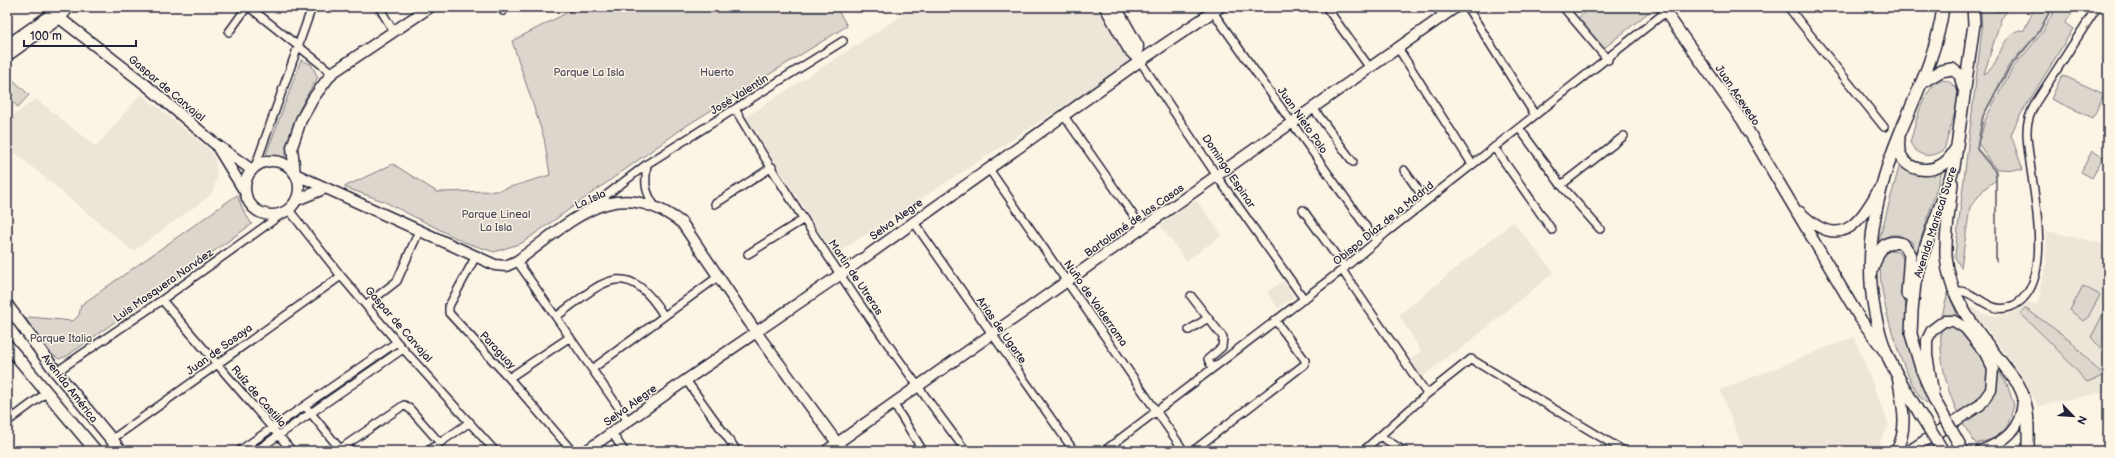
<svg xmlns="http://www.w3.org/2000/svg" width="2115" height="458" viewBox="0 0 2115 458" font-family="'Balsamiq Sans',sans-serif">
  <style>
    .built { fill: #ece5d8 }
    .green { fill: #dcd6cc; stroke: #7f7c84 }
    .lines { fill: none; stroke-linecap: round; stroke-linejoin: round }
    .stream { stroke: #78757e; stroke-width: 2 }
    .street-casing { stroke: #22223b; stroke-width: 10 }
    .secondary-casing { stroke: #22223b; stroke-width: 13 }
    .primary-casing { stroke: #22223b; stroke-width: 14 }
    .street { stroke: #fcf5e5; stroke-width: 7 }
    .secondary { stroke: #fcf5e5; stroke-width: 10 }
    .primary { stroke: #fcf5e5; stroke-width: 11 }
    .primary-bridge-casing { stroke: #22223b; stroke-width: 14; stroke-linecap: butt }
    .primary-bridge { stroke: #fcf5e5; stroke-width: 11 }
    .labels { text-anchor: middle; stroke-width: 3; stroke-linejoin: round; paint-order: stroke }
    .park-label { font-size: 11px; fill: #504f5f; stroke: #fcf5e5 }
    .street-label { font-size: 11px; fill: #22223b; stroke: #fcf5e5 }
  </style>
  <rect width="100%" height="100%" fill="#fcf5e5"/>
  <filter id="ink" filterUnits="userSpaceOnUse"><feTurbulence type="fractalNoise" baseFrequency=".025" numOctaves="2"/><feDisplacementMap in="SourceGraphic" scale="8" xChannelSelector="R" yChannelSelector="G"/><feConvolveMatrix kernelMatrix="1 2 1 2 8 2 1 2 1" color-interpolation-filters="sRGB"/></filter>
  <g filter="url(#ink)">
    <path class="built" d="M915 7H1096L1132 62 834 255 746 117Z
      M141 94 210 150 215 159 217 178 211 195 133 251 7 146V120L36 99 96 147Z
      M1196 200 1222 235 1186 261 1160 225Z
      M1513 222 1554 272 1456 353 1454 351 1416 382 1406 364 1421 351 1399 315Z
      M2047 231 2108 245V391L2038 406 2023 376 1965 302 1983 314 1999 316 2009 314 2030 302 2036 305 2042 293 2039 291 2046 266Z
      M1283 281 1294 297 1278 308 1267 292Z
      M1854 337 1889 425 1875 451H1744L1720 390Z
      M2036 443 2108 447V451H2037Z"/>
    <path class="green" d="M578 7H836L847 26 686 126 522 243 494 252 464 242 383 201 344 187 393 164 437 192 497 191 550 175 544 138 512 41Z
      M1591 7H1654V8L1603 49 1578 18Z
      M1981 7H1995L1996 11H2007L2001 19 1984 74C1998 68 1999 44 2012 34 2015 32 2020 31 2024 30L2035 7H2052L2039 32 2009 65 1983 116 1980 138 1986 118 2012 69 2042 33 2056 7H2087L2083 12 2076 8 2065 23 2073 29 2018 119 2011 135 2023 170 1996 169 1978 143 1977 149 1994 170 1996 180 1985 188 1970 207 1961 268 1955 257 1956 245 1982 30Z
      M301 60 311 64 318 77C301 104 290 125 285 157L266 155Z
      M7 74 29 95 18 107 7 97Z
      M2062 75 2104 94 2093 118 2051 99Z
      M1941 80 1948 81 1957 88 1959 98 1944 150C1930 159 1917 157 1910 142 1917 121 1921 91 1941 80Z
      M2092 151 2103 157 2092 178 2081 172Z
      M1901 160C1908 178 1926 178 1942 171L1916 255 1912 242 1899 235H1890L1878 244Z
      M237 195 244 212 252 224 67 356 59 359 50 353 26 319 29 317 73 321 79 315 81 305Z
      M1889 251 1899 252C1908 263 1905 277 1905 290 1905 337 1913 363 1933 405 1930 404 1926 403 1924 401 1905 384 1875 289 1881 263 1882 258 1885 255 1889 251Z
      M2083 286 2100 295 2087 319 2083 321 2070 310Z
      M1948 293 1957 314 1981 345 2007 384 2014 405 2008 425 1999 437 1976 444C1945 402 1931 343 1948 293Z
      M2108 305V357L2091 337Z
      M2025 308 2070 340 2103 376 2087 382 2053 345 2020 313Z"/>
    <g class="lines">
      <path class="stream" d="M1996 261V172L1977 149 1983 116 2010 67 2039 32 2052 7"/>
      <g class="street-casing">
        <path id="street" d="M46 7 53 13
          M249 7 332 73
          M379 7 394 32
          M501 7 503 11
          M1326 7 1370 68
          M1436 7 1443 16
          M1467 7 1535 115
          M1563 7 1608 60
          M1788 7 1884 127
          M1213 12 1376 241
          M229 32 247 7
          M1398 48 1472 164
          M1140 61 1221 182 1304 299
          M1313 108 1353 162
          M735 109C806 227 883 342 966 451
          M1064 116 1143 229
          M1519 128 1561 185 1600 229
          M1494 147 1552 230
          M647 164C645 183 644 189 654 205
          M255 167 312 7
          M989 169 1184 451
          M1404 170 1426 201
          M1561 185 1624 136
          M715 204 772 167
          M591 207 647 164 843 41
          M289 210 341 276 397 342 495 451
          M1303 210 1345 268
          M913 221 1074 451
          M748 254 804 219
          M476 256 449 306V313L509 378 572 451
          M517 261 628 421
          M1342 270 1427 394
          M1954 291C1975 288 1987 315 2010 307 2063 287 2026 170 2027 131 2027 120 2031 111 2036 102L2097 7
          M1191 296 1208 318
          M162 300 292 451
          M366 305 397 281 419 231
          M556 317C601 283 626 254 664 316
          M1189 330 1208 318 1223 337 1222 347 1208 359 1212 368
          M592 369 719 276
          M56 372 159 302 282 214
          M509 378 570 337
          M686 380 737 451
          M893 403 923 451
          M305 406 340 449 404 405 410 409 440 443
          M7 422 46 393
          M612 433 624 451
          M1380 436 1404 451
          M111 440 341 276
          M239 451 397 342
          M256 451 403 349
          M428 451 470 422
          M1104 451 1342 270 1387 232 1672 7
          M1193 451 1305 364V360L1275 320
          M1363 451 1427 394 1471 359 1624 451"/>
      </g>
      <g class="secondary-casing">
        <path id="secondary" d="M430 7 332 73 314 97 301 120 292 147 295 174 495 265 506 266 517 261C573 221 614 172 682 223L756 332 843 451
          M1105 7 1129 50 1140 61
          M1116 7 1138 46 1137 56
          M1662 7 1742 120 1859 317 1884 351
          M53 13 146 85 214 143 252 170
          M7 45 53 13 58 7
          M7 56 60 18 69 7
          M218 148 245 192
          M245 188a27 27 0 1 1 54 0a27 27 0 1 1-54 0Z
          M297 200 326 188
          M1800 212C1839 251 1858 226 1879 189
          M586 451 686 380 847 270 1140 61 1220 7
          M826 451 1456 7
          M1896 451C1909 429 1902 403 1898 379
          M1909 451 1980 405 1991 390 1993 369 1985 353 1965 328 1954 321H1944L1932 330 1927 340V355L1933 391
          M1980 451C2005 442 2021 430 2023 401"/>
      </g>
      <g class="primary-casing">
        <path id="primary" d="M1921 83 1941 71 1952 69 1960 75 1963 87
          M1899 139C1893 172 1939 182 1955 150
          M1952 183C1950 207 1945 232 1946 256 1950 308 1989 344 2018 384 2030 405 2028 428 2028 451
          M1873 268C1878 252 1883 237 1903 244L1910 254 1907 294
          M7 305 56 372 121 451
          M7 345 96 451
          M1935 401 1921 368 1911 334 1912 311 1915 283 1922 257 1954 167 1974 24 1973 7
          M1920 414C1909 396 1898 378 1889 359 1857 283 1870 206 1900 133 1917 93 1938 50 1943 7"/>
      </g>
      <use href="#street" class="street"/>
      <use href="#secondary" class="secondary"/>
      <use href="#primary" class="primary"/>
      <g class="primary-bridge-casing">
        <path id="primary-bridge" d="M1935 401 1963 451
          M1920 414 1943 451"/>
      </g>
      <use href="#primary-bridge" class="primary-bridge"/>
    </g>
  </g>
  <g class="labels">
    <g class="park-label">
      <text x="589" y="76">Parque La Isla</text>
      <text x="717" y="76">Huerto</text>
      <text x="496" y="218">Parque Lineal<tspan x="496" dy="13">La Isla</tspan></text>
      <text x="61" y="342">Parque Italia</text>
    </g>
    <g class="street-label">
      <text transform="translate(167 88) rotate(40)" y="4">Gaspar de Carvajal</text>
      <text transform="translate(739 94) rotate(-32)" y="4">José Valentín</text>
      <text transform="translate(1738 95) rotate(56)" y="4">Juan Acevedo</text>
      <text transform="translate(1303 120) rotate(55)" y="4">Juan Nieto Polo</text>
      <text transform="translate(1229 171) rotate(56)" y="4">Domingo Espinar</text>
      <text transform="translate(590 199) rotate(-24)" y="4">La Isla</text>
      <text transform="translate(896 219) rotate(-36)" y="4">Selva Alegre</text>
      <text transform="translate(1134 220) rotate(-35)" y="4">Bartolomé de las Casas</text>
      <text transform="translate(1935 222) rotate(-72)" y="4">Avenida Mariscal Sucre</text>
      <text transform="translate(1383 223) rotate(-39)" y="4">Obispo Díaz de la Madrid</text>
      <text transform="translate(856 277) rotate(56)" y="4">Martin de Utreras</text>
      <text transform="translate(163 285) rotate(-35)" y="4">Luis Mosquera Narváez</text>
      <text transform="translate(1096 303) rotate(55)" y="4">Nuño de Valderrama</text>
      <text transform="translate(399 324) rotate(49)" y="4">Gaspar de Carvajal</text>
      <text transform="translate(1002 330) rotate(55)" y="4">Arias de Ugarte</text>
      <text transform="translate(219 349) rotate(-36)" y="4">Juan de Sosaya</text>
      <text transform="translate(498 350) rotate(47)" y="4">Paraguay</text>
      <text transform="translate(70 388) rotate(52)" y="4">Avenida América</text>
      <text transform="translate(259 396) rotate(49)" y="4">Ruíz de Castilla</text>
      <text transform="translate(630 405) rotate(-36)" y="4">Selva Alegre</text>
    </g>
  </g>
  <rect width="2115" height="458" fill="none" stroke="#fcf5e5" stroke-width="24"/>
  <rect x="12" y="12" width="2091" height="434" fill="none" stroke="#22223b" stroke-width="1.5" filter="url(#ink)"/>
  <g transform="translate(2073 416) rotate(115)" stroke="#fcf5e5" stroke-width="3" paint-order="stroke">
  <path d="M0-3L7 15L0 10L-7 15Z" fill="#22223b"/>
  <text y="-6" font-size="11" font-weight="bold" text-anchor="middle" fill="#22223b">N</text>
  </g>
  <path d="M24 40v6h112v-6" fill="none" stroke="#22223b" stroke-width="2"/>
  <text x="30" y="40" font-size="12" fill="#22223b" stroke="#fcf5e5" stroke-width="3" paint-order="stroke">100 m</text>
</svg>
